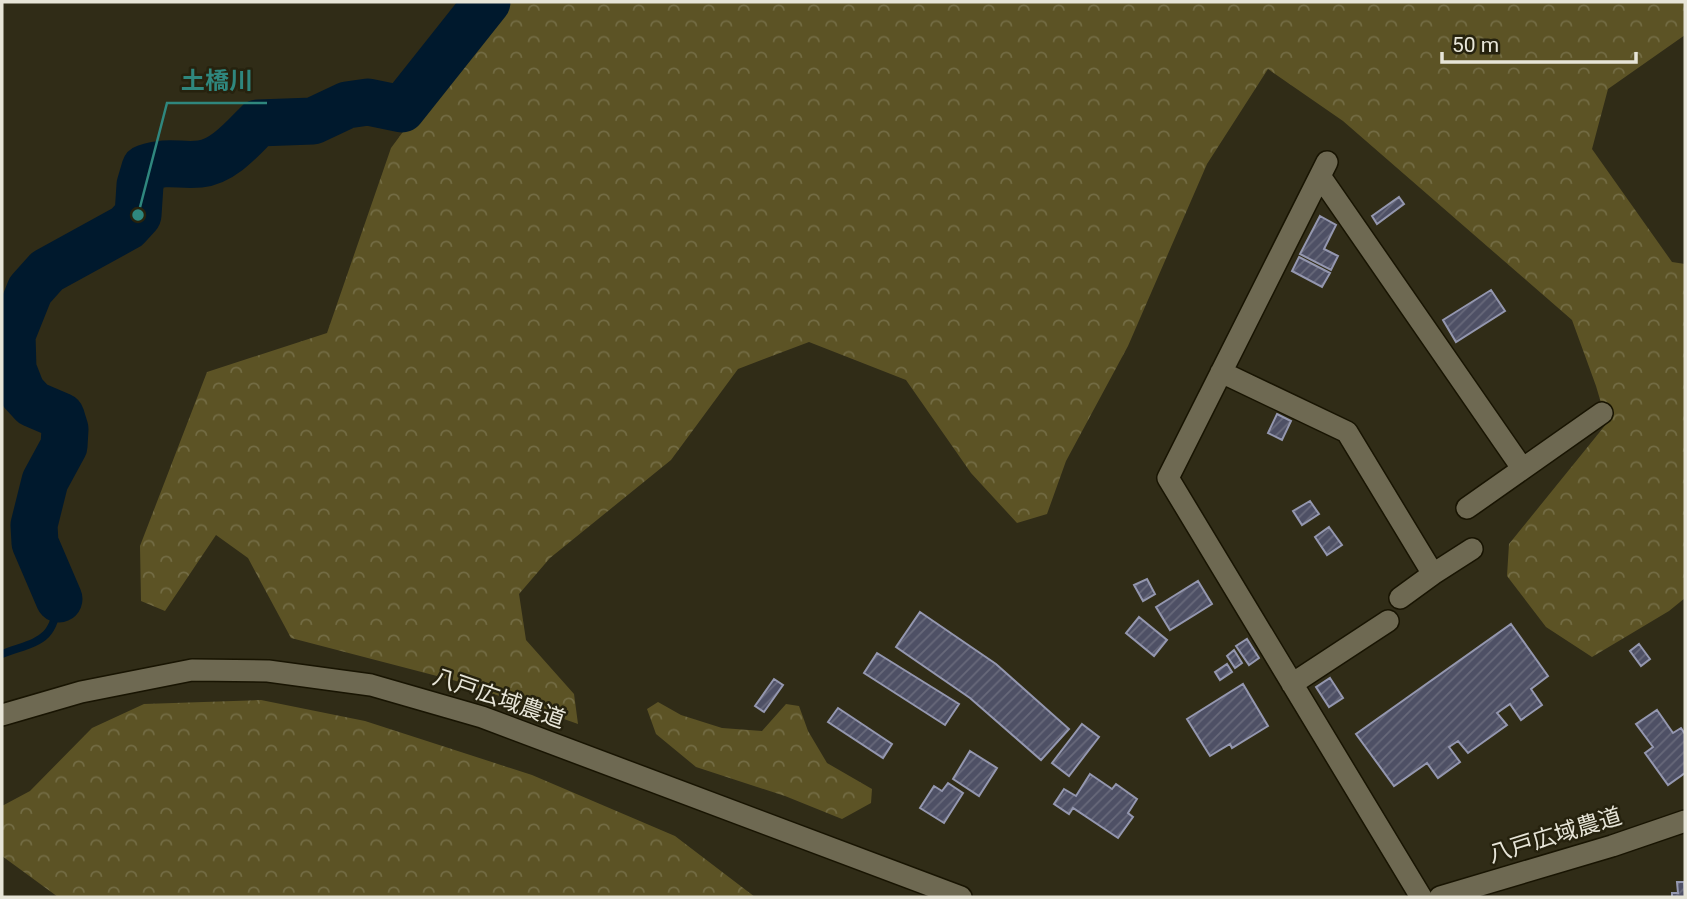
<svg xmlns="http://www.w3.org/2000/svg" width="1687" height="899" viewBox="0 0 1687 899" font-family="Roboto,'Noto Sans JP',sans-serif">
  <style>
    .forest { fill: url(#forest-crowns) }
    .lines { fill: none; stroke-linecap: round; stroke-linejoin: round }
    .stream { stroke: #00192d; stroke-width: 8 }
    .river { stroke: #00192d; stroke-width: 47 }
    .building { fill: url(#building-hatch); stroke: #9497af; stroke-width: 2 }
    .street-casing { stroke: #181402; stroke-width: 24 }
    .secondary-casing { stroke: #181402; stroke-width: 24 }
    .street { stroke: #6e6952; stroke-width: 21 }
    .secondary { stroke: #6e6952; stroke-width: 21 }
    .labels { text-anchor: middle; stroke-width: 5; stroke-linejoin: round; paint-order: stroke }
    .street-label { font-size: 23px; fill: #e7e5d8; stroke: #26220e }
    .leader { fill: none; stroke: #2f877e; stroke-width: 2.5 }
    .callout-dot { fill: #2f877e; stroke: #26220e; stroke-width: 2.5 }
    .callout-label { font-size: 24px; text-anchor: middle; font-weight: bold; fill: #2f877e; stroke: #26220e; stroke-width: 5; stroke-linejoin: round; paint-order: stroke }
  </style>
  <defs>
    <pattern id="forest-crowns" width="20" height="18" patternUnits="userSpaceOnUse" patternTransform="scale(1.75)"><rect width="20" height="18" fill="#5c5325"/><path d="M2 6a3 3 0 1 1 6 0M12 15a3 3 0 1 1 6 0" fill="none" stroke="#736c44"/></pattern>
    <pattern id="building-hatch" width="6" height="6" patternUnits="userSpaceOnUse" patternTransform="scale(1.75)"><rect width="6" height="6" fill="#4e5065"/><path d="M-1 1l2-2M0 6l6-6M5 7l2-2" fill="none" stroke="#68697a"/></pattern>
  </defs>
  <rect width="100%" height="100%" fill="#302c17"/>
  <path class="forest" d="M499 2H1685V35L1608 89 1592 149 1672 262 1685 264V598L1669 611 1592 657 1546 627 1507 576 1509 544 1607 423 1596 386 1572 320 1343 121 1268 69 1207 164 1128 346 1066 461 1047 514 1017 523 971 473 906 380 809 342 738 369 671 460 550 558 519 594 526 640 574 694 578 724 460 682 291 638 248 558 216 535 165 611 141 601 140 546 207 372 327 333 391 148Z
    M261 700 365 721 532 775 675 836 755 897H58L2 856V806L30 791 92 728 144 704Z
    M658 702 681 715 722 728 762 731 786 704 799 706 808 731 827 763 872 789 871 803 842 819 785 796 696 767 656 734 647 709Z"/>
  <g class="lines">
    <path class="stream" d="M2 654C39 640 53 643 59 599"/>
    <path class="river" d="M59 599 35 543 34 525 45 481 64 446 65 429 61 416 33 404 22 392 13 369 12 335 30 290 47 271 127 227 138 215 140 185 145 168C169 160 178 166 200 164 223 162 243 138 258 123L313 121 347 105 368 102 402 109 487 2"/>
  </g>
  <path class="building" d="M1399 197 1404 204 1377 224 1372 216Z
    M1320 216 1336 225 1324 249 1338 256 1331 270 1300 254Z
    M1299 257 1330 273 1322 287 1292 271Z
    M1491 290 1505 311 1456 342 1443 320Z
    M1277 414 1291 421 1282 440 1268 433Z
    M1310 501 1319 514 1302 525 1293 511Z
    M1329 527 1342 545 1327 555 1315 537Z
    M1147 579 1155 594 1143 601 1134 585Z
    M1198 581 1212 604 1170 630 1156 607Z
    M920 612 996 664 1069 729 1041 760 970 698 896 647Z
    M1139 617 1167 640 1154 656 1126 633Z
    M1511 624 1548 676 1531 689 1542 705 1521 720 1510 704 1497 713 1507 725 1468 753 1458 741 1449 747 1460 762 1438 778 1427 763 1394 786 1356 734Z
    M1247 639 1259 658 1249 665 1236 646Z
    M1639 644 1650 659 1641 666 1630 651Z
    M1234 650 1242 663 1235 668 1227 656Z
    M877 653 959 704 945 725 864 673Z
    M1227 664 1232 672 1220 680 1215 672Z
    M1330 678 1343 698 1329 707 1316 687Z
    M774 679 783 685 764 712 755 706Z
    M1243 684 1268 726 1232 748 1230 744 1210 756 1187 719Z
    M838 708 892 744 883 758 828 722Z
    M1657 710 1673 733 1681 728 1685 734V773L1668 785 1645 753 1653 747 1636 724Z
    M1082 724 1099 737 1069 776 1052 763Z
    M970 751 997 768 979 796 953 779Z
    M1090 774 1112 789 1116 784 1137 799 1128 813 1133 817 1118 838 1073 808 1069 814 1054 804 1064 789 1076 796Z
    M948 783 963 793 944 823 920 808 934 786 942 791Z
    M1677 882H1684L1685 897H1672V893H1678Z"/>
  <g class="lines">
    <g class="street-casing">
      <path id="street" d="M1327 162 1168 478 1421 897
        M1320 176 1522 468
        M1221 372 1347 432 1433 574
        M1467 508 1602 413
        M1400 598 1433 574 1472 549
        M1292 684 1388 621"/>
    </g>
    <g class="secondary-casing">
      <path id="secondary" d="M2 715 81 692 192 670 268 671 371 685 482 717 961 897
        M1440 897 1612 846 1685 821"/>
    </g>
    <use href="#street" class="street"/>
    <use href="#secondary" class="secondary"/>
  </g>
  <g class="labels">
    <g class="street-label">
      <text transform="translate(499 698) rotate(19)" y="8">八戸広域農道</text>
      <text transform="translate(1555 835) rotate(-17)" y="8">八戸広域農道</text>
    </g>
  </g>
  <path class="leader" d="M138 215L167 103H267"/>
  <circle class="callout-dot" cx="138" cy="215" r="7"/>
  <g class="callout-label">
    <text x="217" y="89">土橋川</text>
  </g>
  <rect width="1687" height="899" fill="none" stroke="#e7e5d8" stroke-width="7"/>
  <path d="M1442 52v10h194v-10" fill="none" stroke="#e7e5d8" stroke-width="3.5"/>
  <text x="1452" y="52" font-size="21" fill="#e7e5d8" stroke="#26220e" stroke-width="5" paint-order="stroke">50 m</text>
</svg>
